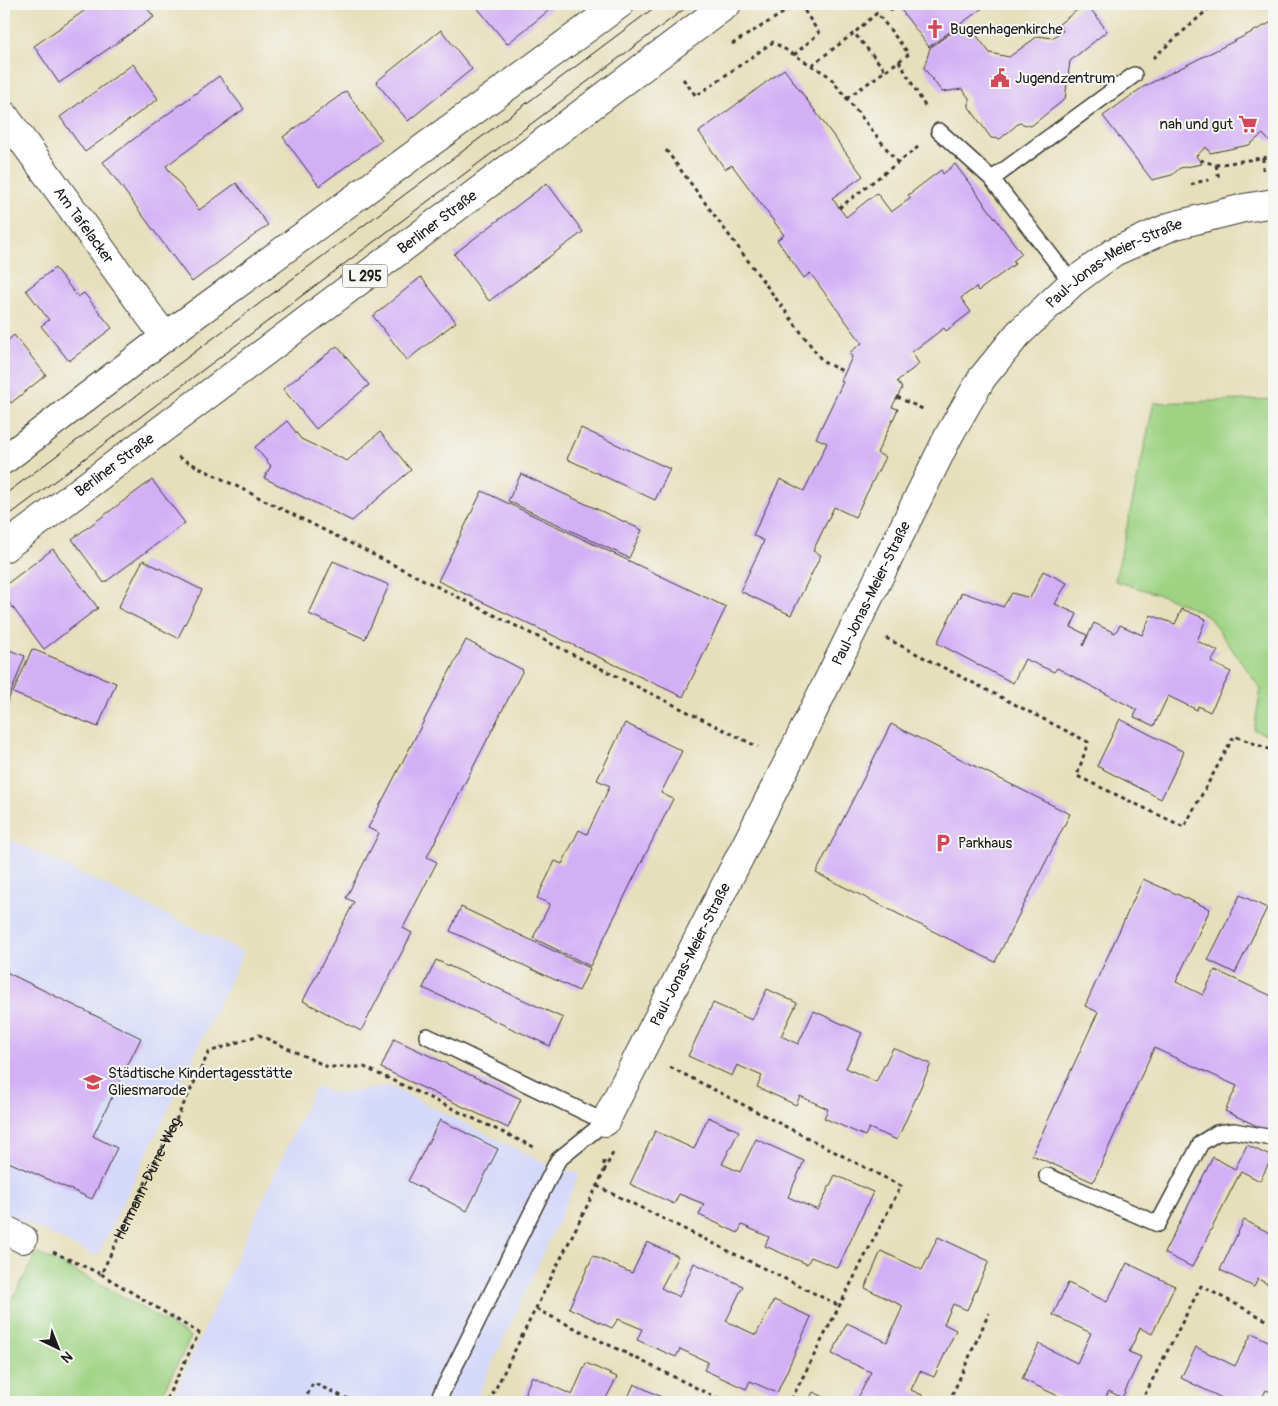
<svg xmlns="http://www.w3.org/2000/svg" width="1278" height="1406" viewBox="0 0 1278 1406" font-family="Pangolin,sans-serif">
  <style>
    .built { fill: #d4d8f9 }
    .grass { fill: #9fd383; stroke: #5e7850 }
    .building { fill: #d3b0f6 }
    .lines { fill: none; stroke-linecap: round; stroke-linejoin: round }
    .service-casing { stroke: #3a3934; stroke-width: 18 }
    .minor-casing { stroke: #3a3934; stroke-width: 30 }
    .primary-casing { stroke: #3a3934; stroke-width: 30 }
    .path { stroke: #3a3934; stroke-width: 3; stroke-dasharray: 4 4; stroke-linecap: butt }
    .service { stroke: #fff; stroke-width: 15 }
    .minor { stroke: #fff; stroke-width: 28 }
    .primary { stroke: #fff; stroke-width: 28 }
    .tram { stroke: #1c1c1c; stroke-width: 1 }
    .labels { text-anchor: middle; stroke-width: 4; stroke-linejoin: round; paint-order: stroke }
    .shield { fill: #f6f6f2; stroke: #5d5d5c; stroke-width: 1 }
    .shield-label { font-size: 14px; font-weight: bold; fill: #1c1c1c }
    .poi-label { font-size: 15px; fill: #1c1c1c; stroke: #f6f6f2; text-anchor: start }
    .street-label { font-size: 15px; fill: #1c1c1c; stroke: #f6f6f2 }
  </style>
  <rect width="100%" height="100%" fill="#f6f6f2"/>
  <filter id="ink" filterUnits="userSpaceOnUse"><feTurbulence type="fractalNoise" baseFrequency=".02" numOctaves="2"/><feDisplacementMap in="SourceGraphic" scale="10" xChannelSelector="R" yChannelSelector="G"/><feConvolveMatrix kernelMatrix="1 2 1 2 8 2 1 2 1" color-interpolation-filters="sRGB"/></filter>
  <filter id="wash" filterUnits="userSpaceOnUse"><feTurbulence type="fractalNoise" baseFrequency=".0096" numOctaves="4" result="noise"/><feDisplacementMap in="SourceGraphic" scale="20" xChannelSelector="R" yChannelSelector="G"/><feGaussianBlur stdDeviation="1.12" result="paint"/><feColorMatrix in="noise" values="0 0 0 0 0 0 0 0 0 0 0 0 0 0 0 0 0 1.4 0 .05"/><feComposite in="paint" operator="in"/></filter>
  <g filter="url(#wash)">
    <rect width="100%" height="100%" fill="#e6dfbb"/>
    <path class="built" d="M9 839 244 952 97 1257 4 1212V850Z
      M315 1086 336 1094 389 1086 549 1165 580 1173 475 1402H171Z"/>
    <path class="grass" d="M1274 399V737L1254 730 1261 689 1208 616 1167 597 1115 581 1154 403Z
      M37 1253 101 1284 191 1337 158 1402H4V1315Z"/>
    <g id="blocks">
      <path class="building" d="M94 4H144L154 17 59 83 34 46Z
        M476 4H557L507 44 475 5Z
        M885 4H988L929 47 898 6 891 11Z
        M1085 4H1087L1107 31 1070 61 1065 99 1031 126 1019 123 1000 139 991 138 969 107V98L962 89 942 92 924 68 930 48 949 34 974 32 990 53 1009 57 1038 36 1052 38 1063 31 1059 24Z
        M1274 21V140L1269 141 1263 134 1249 145 1210 153 1206 147 1196 156 1202 164 1180 168 1172 175 1152 180 1103 116 1143 87Z
        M441 30 472 69 408 121 376 82Z
        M133 64 158 99 85 152 60 117Z
        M784 69 863 176 832 198 846 217 877 193 891 212 911 198 908 195 941 170 943 174 955 164 1022 254 1013 261 1015 264 978 291 976 287 961 298 971 312 946 331 944 328 912 352 919 364 897 381 902 388 892 407 898 409 877 453 885 457 855 517 834 507 813 551 821 555 791 615 740 591 764 541 753 535 780 479 804 491 827 443 816 438 843 382 841 381 852 357 849 353 862 343 810 273 804 278 777 240 784 235 732 165 725 169 699 132Z
        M219 76 244 109 166 166 199 210 236 183 268 225 192 282 103 162Z
        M346 91 382 140 319 186 283 137Z
        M547 183 583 232 489 301 454 254Z
        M55 268 78 297 84 293 112 328 69 361 41 326 49 320 26 290Z
        M421 277 456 322 407 360 373 316Z
        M14 335 46 375 11 403 4 394V344Z
        M337 346 369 385 316 429 283 389Z
        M287 421 301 439 347 461 380 432 411 470 352 521 264 478 271 466 255 447Z
        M581 428 670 469 655 500 567 459Z
        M521 474 642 530 629 558 508 501Z
        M152 480 185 523 104 583 72 539Z
        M482 491 726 607 683 697 438 581Z
        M53 549 98 608 44 649 4 596V586Z
        M143 560 202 590 178 638 118 608Z
        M333 561 389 585 365 639 309 614Z
        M1043 571 1067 583 1055 604 1077 614 1071 627 1087 635 1083 646 1094 623 1115 633 1120 625 1142 635 1151 615 1175 624 1182 609 1206 619 1197 641 1218 651 1211 662 1231 672 1210 712 1198 706 1197 710 1168 696 1154 726 1134 717 1137 710 1057 668 1054 672 1025 659 1013 683 937 643 962 592 1003 607 1012 593 1030 598Z
        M466 640 523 670 427 857 437 862 403 928 412 933 361 1031 303 1001 354 902 346 898 379 833 368 828Z
        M4 648 25 656 4 711Z
        M32 649 116 683 98 727 13 693Z
        M1120 719 1184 752 1161 799 1097 766Z
        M625 723 682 751 661 793 673 799 590 966 533 938 550 904 537 898 555 861 562 864 579 830 587 834 610 786 597 780Z
        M891 724 1070 814 995 962 816 873Z
        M1143 879 1210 909 1176 982 1203 995 1215 970 1274 997V1121L1270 1132 1225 1111 1237 1086 1154 1048 1093 1182 1032 1155 1098 1012 1085 1006Z
        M1240 895 1267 908 1235 973 1208 960Z
        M461 907 590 968 579 991 450 931Z
        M436 960 563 1018 550 1046 423 988Z
        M4 971 141 1038 93 1136 117 1148 92 1199 4 1160Z
        M767 989 797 1003 781 1036 798 1044 814 1011 862 1033 846 1068 876 1082 893 1048 931 1064 897 1140 869 1128 865 1136 824 1118 828 1109 800 1096 796 1105 757 1087 762 1076 737 1065 732 1076 688 1056 713 1003 752 1020Z
        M394 1039 521 1099 508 1128 381 1068Z
        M708 1117 739 1131 722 1164 740 1172 756 1139 804 1161 788 1197 818 1210 835 1175 873 1192 838 1268 811 1257 807 1264 765 1246 769 1237 742 1225 738 1233 699 1215 704 1204 679 1194 674 1204 630 1184 655 1131 694 1149Z
        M440 1120 498 1149 467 1211 408 1181Z
        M1247 1145 1272 1157 1260 1181 1241 1171 1192 1267 1164 1253 1213 1157 1235 1169Z
        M1244 1220 1274 1235V1287L1258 1279 1254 1287 1220 1270Z
        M938 1237 989 1261 967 1310 953 1304 944 1324 956 1330 934 1377 920 1371 911 1390 924 1396 921 1402H856L871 1372 832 1354 847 1323 887 1342 903 1306 865 1288 881 1251 922 1270Z
        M647 1242 678 1256 661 1288 679 1297 694 1263 743 1286 726 1321 756 1335 774 1300 811 1317 777 1393 750 1381 746 1389 704 1370 708 1362 680 1349 676 1357 637 1340 642 1329 618 1319 612 1328 569 1308 593 1256 632 1273Z
        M1127 1263 1175 1286 1152 1334 1140 1328 1129 1352 1141 1357 1122 1398 1109 1391 1103 1402H1071L1022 1379 1039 1344 1077 1363 1091 1333 1053 1315 1068 1283 1107 1302Z
        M1252 1333 1274 1344V1393L1266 1390 1260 1402H1220L1222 1398 1181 1378 1196 1347 1235 1366Z
        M586 1363 617 1377 604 1402H521L532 1376 572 1395Z
        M634 1384 672 1402H626Z
        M813 1392 835 1402H808Z"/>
    </g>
  </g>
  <g filter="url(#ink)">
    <use href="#blocks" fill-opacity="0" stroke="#3a3934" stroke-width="1"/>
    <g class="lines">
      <g class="service-casing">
        <path id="service" d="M939 131 992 179
          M1072 283 992 179 1134 75
          M427 1036 605 1122 558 1160 437 1402
          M1047 1176 1158 1224 1201 1143 1217 1133 1234 1131 1267 1137 1274 1136"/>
      </g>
      <g class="minor-casing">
        <g id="minor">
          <path id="s2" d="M4 115 165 337"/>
          <path id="s3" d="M605 1122 788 762 949 435 982 378 1018 334 1072 283 1114 252 1172 226 1244 208 1274 203"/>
          <path d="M4 1229 23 1239"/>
        </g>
      </g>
      <g class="primary-casing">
        <g id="primary">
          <path d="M4 460 165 337 620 4"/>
          <path id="s4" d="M4 548 727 4"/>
        </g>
      </g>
      <g class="path">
        <path d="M732 44 798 4"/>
        <path d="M794 55 819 33 800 4"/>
        <path d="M1153 58 1214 4"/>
        <path d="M899 61 926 108"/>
        <path d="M812 65 854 33 885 70"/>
        <path d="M683 79 696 96 773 42 829 76 898 163"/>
        <path d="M847 98 909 54 877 13 854 33"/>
        <path d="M666 150 823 362 845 372"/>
        <path d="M1263 158V172"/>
        <path d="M1200 160 1216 165 1274 156"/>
        <path d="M1216 165 1219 179"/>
        <path d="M1191 185 1198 182 1209 180"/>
        <path d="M839 208 918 147"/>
        <path d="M897 397 925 410"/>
        <path d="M178 457 758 747"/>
        <path d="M886 638 1088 742 1077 776 1184 827 1234 736 1274 751"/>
        <path d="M670 1067 901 1186 790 1402"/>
        <path d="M604 1171 613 1153"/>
        <path d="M597 1186 840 1306"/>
        <path id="s1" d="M53 1252 101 1274 209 1052 259 1035 328 1067H364L536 1148"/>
        <path d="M101 1274 199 1333 165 1402"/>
        <path d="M536 1309 725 1402"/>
        <path d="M304 1402 313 1383 355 1402"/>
        <path d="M489 1402 597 1186 604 1171V1158"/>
        <path d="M949 1402 989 1313"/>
        <path d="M1141 1402 1201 1286 1274 1324"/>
      </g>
      <use href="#service" class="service"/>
      <use href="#minor" class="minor"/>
      <use href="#primary" class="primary"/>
      <path class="tram" d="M4 495 659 4
        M4 519 691 4"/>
    </g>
  </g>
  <defs>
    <g id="church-bare" transform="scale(1.5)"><path d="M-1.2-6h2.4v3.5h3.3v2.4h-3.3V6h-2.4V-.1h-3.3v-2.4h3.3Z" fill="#d1495b" stroke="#f6f6f2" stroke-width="2.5" paint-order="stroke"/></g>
    <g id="civic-bare" transform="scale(1.5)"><path d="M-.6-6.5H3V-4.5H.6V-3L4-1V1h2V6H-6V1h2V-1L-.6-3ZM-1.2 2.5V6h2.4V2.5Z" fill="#d1495b" stroke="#f6f6f2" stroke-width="2.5" paint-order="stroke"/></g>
    <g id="supermarket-bare" transform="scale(1.5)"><path d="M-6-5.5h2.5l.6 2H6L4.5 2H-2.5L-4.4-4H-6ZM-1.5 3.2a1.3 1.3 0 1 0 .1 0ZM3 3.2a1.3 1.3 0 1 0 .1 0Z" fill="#d1495b" stroke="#f6f6f2" stroke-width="2.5" paint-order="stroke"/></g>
    <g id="parking-bare" transform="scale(1.5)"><path d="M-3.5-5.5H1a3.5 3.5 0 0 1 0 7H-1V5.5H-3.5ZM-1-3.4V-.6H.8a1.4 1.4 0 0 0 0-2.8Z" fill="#d1495b" stroke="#f6f6f2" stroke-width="2.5" paint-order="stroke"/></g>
    <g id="school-bare" transform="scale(1.5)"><path d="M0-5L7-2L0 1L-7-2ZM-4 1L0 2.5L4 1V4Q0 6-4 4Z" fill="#d1495b" stroke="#f6f6f2" stroke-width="2.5" paint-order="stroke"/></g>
  </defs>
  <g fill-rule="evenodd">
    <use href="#church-bare" x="935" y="29"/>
    <use href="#civic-bare" x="1000" y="78"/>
    <use href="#supermarket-bare" x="1248" y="124"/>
    <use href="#parking-bare" x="943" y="843"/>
    <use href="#school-bare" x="93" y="1082"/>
  </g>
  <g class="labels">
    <rect class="shield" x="342.5" y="264.5" width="45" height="23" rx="4"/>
    <g class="shield-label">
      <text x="365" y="281">L 295</text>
    </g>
    <g class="poi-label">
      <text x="950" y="34">Bugenhagenkirche</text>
      <text x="1015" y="83">Jugendzentrum</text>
      <text x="1233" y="129" text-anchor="end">nah und gut</text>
      <text x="958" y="848">Parkhaus</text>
      <text x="108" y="1078">Städtische Kindertagesstätte<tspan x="108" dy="17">Gliesmarode</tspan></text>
    </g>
    <g class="street-label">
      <text dy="5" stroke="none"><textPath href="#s4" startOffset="542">Berliner Straße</textPath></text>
      <text dy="5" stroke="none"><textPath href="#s2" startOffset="136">Am Tafelacker</textPath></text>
      <text dy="5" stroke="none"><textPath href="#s3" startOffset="1012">Paul-Jonas-Meier-Straße</textPath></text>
      <text dy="5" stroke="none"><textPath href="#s4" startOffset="138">Berliner Straße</textPath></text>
      <text dy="5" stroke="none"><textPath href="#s3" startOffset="592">Paul-Jonas-Meier-Straße</textPath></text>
      <text dy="5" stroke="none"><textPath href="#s3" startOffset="188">Paul-Jonas-Meier-Straße</textPath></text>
      <text dy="5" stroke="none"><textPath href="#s1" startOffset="159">Hermann-Dürre-Weg</textPath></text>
    </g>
  </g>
  <rect width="1278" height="1406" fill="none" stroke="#f6f6f2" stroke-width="20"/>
  <g transform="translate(58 1348) rotate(137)" stroke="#f6f6f2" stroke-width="4" paint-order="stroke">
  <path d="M0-4L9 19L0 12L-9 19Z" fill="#1c1c1c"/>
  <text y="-8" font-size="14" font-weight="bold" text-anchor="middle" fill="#1c1c1c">N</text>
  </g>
</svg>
